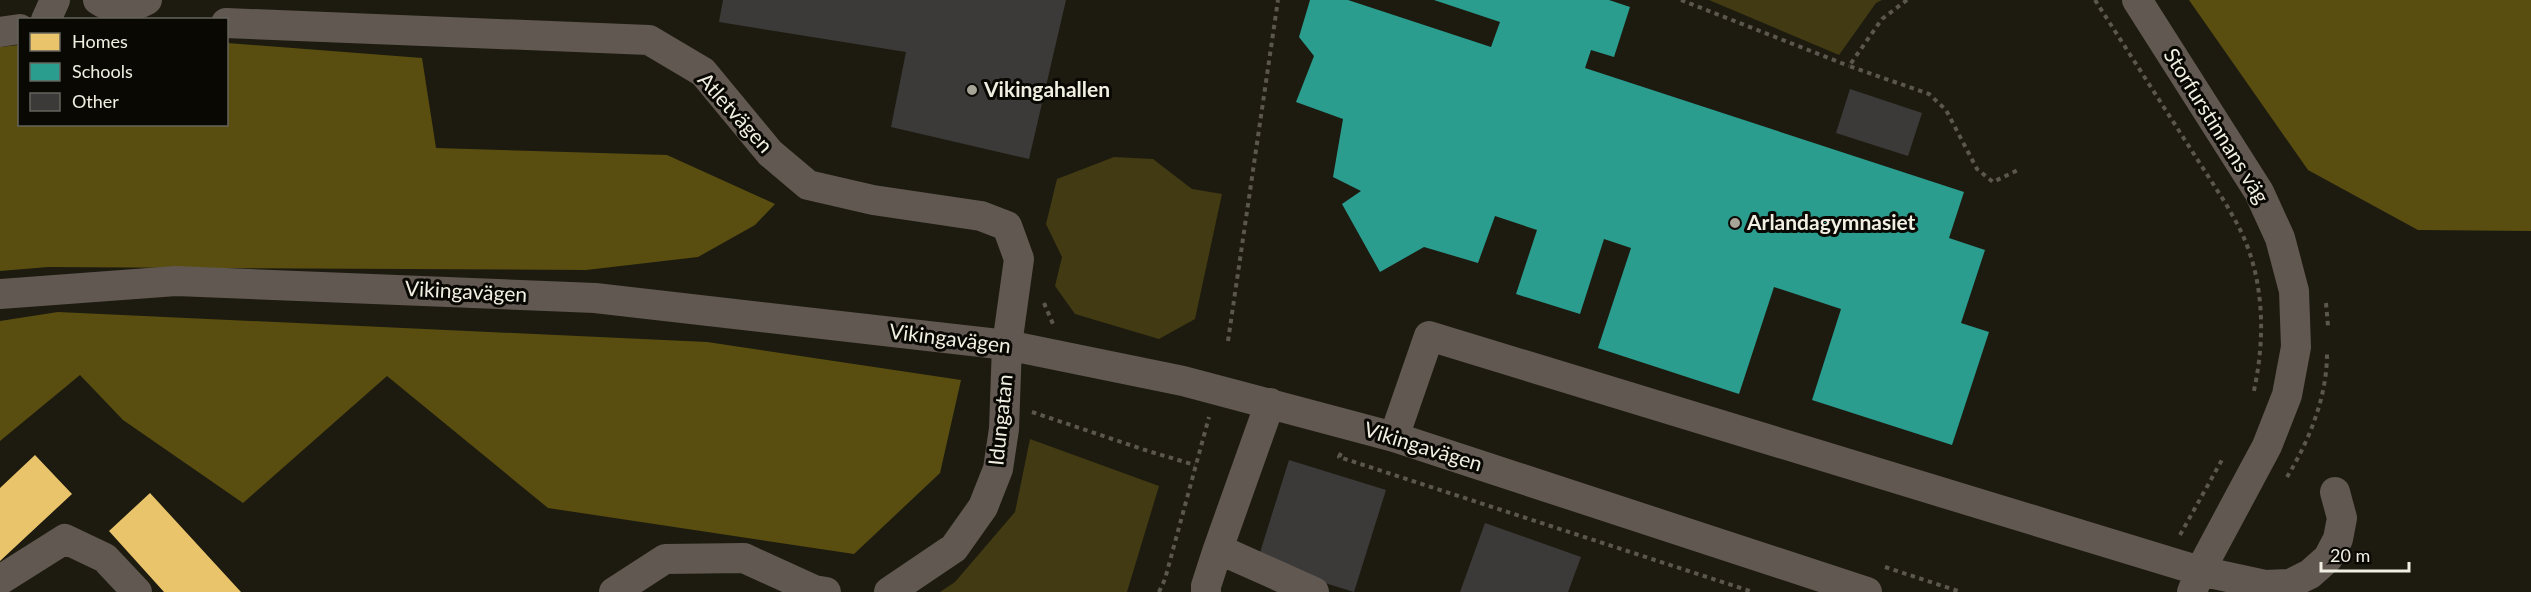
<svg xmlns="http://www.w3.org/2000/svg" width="2531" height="592" viewBox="0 0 2531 592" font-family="Lato,sans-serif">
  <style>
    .green { fill: #413a12 }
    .forest { fill: #594e10 }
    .homes { fill: #e9c46a }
    .schools { fill: #2a9d8f }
    .building { fill: #3c3a39 }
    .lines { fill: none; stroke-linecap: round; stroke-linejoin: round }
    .path { stroke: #5b564e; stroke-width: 4; stroke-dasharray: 4.5 4.5; stroke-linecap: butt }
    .minor { stroke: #615851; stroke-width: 30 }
    .poi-dot { fill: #a7a598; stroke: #0a0803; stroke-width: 2 }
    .labels { text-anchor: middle; stroke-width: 6; stroke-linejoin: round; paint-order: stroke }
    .poi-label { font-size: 21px; font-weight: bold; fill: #f1efe2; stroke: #0a0803; text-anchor: start }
    .street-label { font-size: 21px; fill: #f1efe2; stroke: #0a0803 }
  </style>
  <rect width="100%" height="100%" fill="#1d1b10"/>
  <path class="green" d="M1709 0H1882L1876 3 1839 55Z
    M1114 157 1153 159 1192 189 1222 194 1195 319 1159 339 1075 314 1055 286 1062 257 1046 224 1057 179Z
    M1030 439 1159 486 1127 592H940L955 582 1015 512Z"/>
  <path class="forest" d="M2189 0H2531V231L2418 230 2308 170Z
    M227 43 422 58 436 148 667 155 775 204 755 225 698 257 586 270 48 267 0 271V47L19 45 20 124H226Z
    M58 312 707 342 961 380 940 473 854 554 548 508 387 376 243 503 123 420 80 375 0 441V321Z"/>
  <path class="homes" d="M35 455 72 494 0 561V488Z
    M150 493 241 592H164L109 531Z"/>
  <path class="schools" d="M1310 0H1348L1491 47 1500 22 1434 0H1609L1630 7 1614 57 1591 50 1585 68 1964 192 1949 238 1985 250 1961 323 1989 332 1952 445 1812 400 1841 309 1774 287 1739 394 1598 348 1631 248 1604 239 1580 314 1516 294 1537 230 1495 216 1478 263 1424 247 1380 272 1342 204 1361 191 1333 177 1343 119 1296 102 1314 56 1299 37Z"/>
  <path class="building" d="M723 0H1066L1029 159 891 127 906 52 719 22Z
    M1850 89 1922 113 1908 156 1836 133Z
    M1289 460 1386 490 1354 592 1257 562Z
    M1485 523 1581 557 1568 592H1460Z"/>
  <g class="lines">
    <path class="path" d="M1681 0 1849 66
      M1907 0 1882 19 1849 66 1929 94 1946 110 1977 169 1993 182 2018 170
      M2095 0 2226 204C2232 215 2239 226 2244 238 2265 287 2265 343 2253 395
      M1044 303 1053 324
      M2326 303 2328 326
      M1228 341 1278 0
      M1032 412 1148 451 1195 465
      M1341 453 1339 457 1753 592
      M2287 477C2309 441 2327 397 2327 354
      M2180 535 2223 458
      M1885 567 1961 592
      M1159 592 1165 579 1209 417"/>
    <path class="minor" d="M98 0C113 11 132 8 147 0
      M2137 0 2259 192 2280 238 2294 291 2296 347 2287 395 2267 446 2200 571 2192 592
      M46 20 55 0
      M226 23 649 40 703 72 770 153 808 185 873 200 981 216 1007 226 1019 259 1007 345 1004 429 998 469 983 507 954 548 889 592
      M0 32 20 29
      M0 294 176 281 595 298 1007 345 1183 381 1394 437 1867 592
      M1394 437 1429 336 2200 571 2265 585 2290 584 2310 574 2328 558 2338 539 2342 518 2335 492
      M1218 549 1314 592
      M0 580 65 539 105 558 137 592
      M614 592 665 559 744 558 814 590 826 592
      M1206 592V586L1218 549 1270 403"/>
  </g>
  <g class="poi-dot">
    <circle cx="972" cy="90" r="6"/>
    <circle cx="1735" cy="223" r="6"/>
  </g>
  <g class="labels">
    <g class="poi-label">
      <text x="984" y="97">Vikingahallen</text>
      <text x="1747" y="230">Arlandagymnasiet</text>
    </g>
    <g class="street-label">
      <text transform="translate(735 113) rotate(48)" y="7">Atletvägen</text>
      <text transform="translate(2216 126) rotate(58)" y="7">Storfurstinnans väg</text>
      <text transform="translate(466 292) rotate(3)" y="7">Vikingavägen</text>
      <text transform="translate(950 339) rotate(7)" y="7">Vikingavägen</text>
      <text transform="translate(1001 420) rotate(-84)" y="7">Idungatan</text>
      <text transform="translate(1423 447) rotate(17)" y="7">Vikingavägen</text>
    </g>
  </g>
  <rect x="18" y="18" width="210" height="108" fill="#0a0803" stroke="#66645c" stroke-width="1.5"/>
  <rect x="30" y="33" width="30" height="18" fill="#e9c46a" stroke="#66645c" stroke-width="1.5"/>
  <text x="72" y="48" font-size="18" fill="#f1efe2">Homes</text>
  <rect x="30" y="63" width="30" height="18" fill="#2a9d8f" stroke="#66645c" stroke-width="1.5"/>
  <text x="72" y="78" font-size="18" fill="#f1efe2">Schools</text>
  <rect x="30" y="93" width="30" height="18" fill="#3c3a39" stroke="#66645c" stroke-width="1.5"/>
  <text x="72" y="108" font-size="18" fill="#f1efe2">Other</text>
  <path d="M2321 562v9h88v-9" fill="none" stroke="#f1efe2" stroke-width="3"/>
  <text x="2330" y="562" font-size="18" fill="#f1efe2" stroke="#0a0803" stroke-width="4.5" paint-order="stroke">20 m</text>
</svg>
